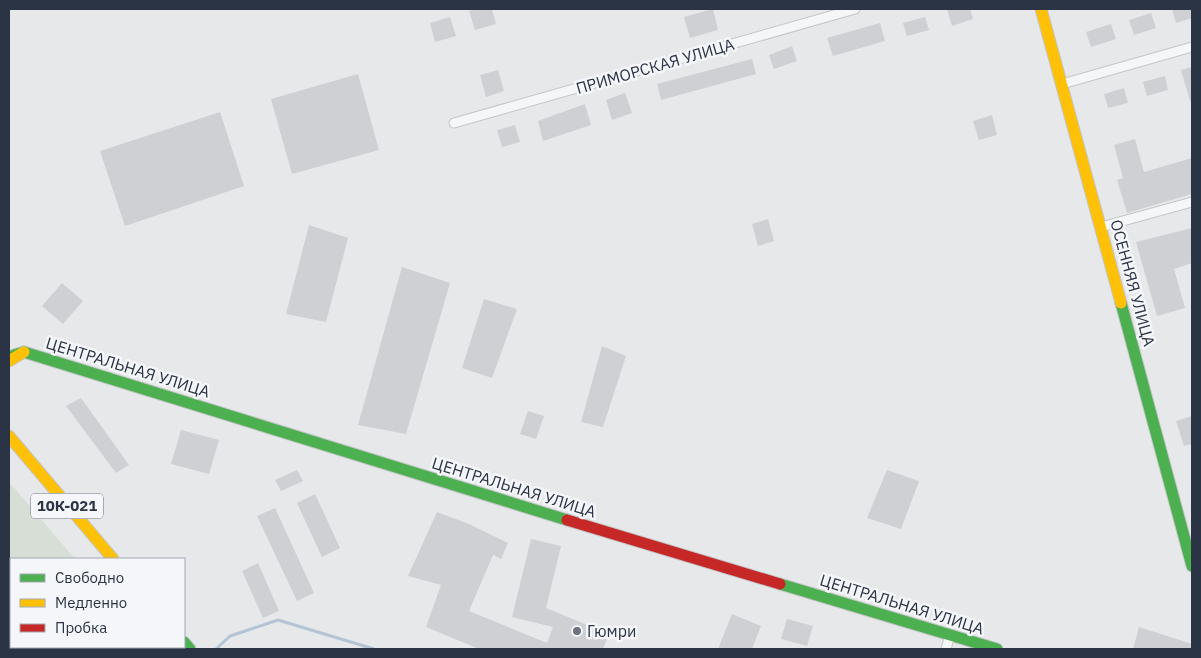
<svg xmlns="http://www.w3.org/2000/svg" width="1201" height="658" viewBox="0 0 1201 658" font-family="'IBM Plex Sans',sans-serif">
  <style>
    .green { fill: #d6ded6 }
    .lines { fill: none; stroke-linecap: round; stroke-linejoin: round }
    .stream { stroke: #b4c4d5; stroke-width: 3 }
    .building { fill: #ced0d3 }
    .street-casing { stroke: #c4c6c8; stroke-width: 11 }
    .fast-casing { stroke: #c4c6c8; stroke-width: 13 }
    .slow-casing { stroke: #c4c6c8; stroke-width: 13 }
    .jam-casing { stroke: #c4c6c8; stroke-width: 13 }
    .street { stroke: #f5f6f7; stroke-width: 9 }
    .fast { stroke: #4caf50; stroke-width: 11 }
    .slow { stroke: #ffc107; stroke-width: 11 }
    .jam { stroke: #c62828; stroke-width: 11 }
    .poi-dot { fill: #6c737f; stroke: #f4f6f9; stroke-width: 2 }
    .labels { text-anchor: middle; stroke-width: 5; stroke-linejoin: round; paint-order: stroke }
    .shield { fill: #f4f6f9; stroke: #676e7b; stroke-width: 1 }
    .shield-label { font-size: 15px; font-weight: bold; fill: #2b3445 }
    .street-label { font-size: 16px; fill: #2b3445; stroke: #f4f6f9 }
    .poi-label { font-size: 16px; fill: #2b3445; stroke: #f4f6f9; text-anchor: start }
  </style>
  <rect width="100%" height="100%" fill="#e6e8ea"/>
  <path class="green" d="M9 482 75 559H13L9 556Z"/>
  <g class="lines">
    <path class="stream" d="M216 649 230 636 278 620 374 649"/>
  </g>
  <path class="building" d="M478 9H492L496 24 475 30 469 11Z
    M713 9 718 30 690 38 684 17Z
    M947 9H970L973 19 952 26Z
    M1172 9H1192V18L1176 23Z
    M1151 13 1156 28 1134 35 1129 20Z
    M450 17 456 36 435 42 430 23Z
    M925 17 929 30 907 36 903 23Z
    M880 23 885 41 833 56 827 38Z
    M1111 24 1116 39 1091 47 1086 32Z
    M792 46 797 61 774 69 769 55Z
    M752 59 756 74 661 100 657 84Z
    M1192 67V100L1190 101 1181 70Z
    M498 70 504 91 486 97 480 75Z
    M358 74 379 150 292 174 271 99Z
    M1165 76 1168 90 1147 96 1143 82Z
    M1124 88 1128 103 1108 108 1104 94Z
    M625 93 632 113 612 120 606 100Z
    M585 104 591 125 543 141 538 121Z
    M220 112 244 186 125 226 100 151Z
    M992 115 997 135 979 140 973 121Z
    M515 125 520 142 502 147 497 130Z
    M1135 139 1144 172 1192 158V194L1127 213 1117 180 1123 178 1114 145Z
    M768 219 774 241 758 246 752 224Z
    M309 225 348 238 326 322 286 314Z
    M1192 228V263L1174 269 1185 308 1157 316 1136 242Z
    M402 267 450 283 406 434 358 425Z
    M62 283 83 301 63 324 42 306Z
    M484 299 517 309 492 378 462 368Z
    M602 346 626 356 603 427 581 422Z
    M81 398 129 465 116 473 66 406Z
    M528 411 544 416 536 439 520 434Z
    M1192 416V444L1184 446 1176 421Z
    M181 430 219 440 209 474 171 464Z
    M297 470 303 481 281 491 275 480Z
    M887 470 919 481 901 529 867 518Z
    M315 494 340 548 322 557 297 503Z
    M275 508 314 593 297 601 257 516Z
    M437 512 469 524 508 543 501 559 493 555 469 611 547 643 553 627 512 617 531 539 561 546 546 608 609 634 603 649H479L426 627 441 585 408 576Z
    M258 563 279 611 263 618 242 571Z
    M732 614 761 626 752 649H718Z
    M787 619 813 626 807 646 781 639Z
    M1139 627 1192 644V649H1133Z"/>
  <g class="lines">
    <g class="street-casing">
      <path id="street" d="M1062 84 1192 47
        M454 123 855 9
        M1101 227 1192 202
        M946 649 950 635"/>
    </g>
    <g class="fast-casing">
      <path id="fast" d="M1121 303 1192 566
        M14 355 24 352 567 520
        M780 584 997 649
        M184 642 190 649"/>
    </g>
    <g class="slow-casing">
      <path id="slow" d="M1041 9 1121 303
        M9 361 24 352
        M9 436 113 559"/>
    </g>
    <g class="jam-casing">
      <path id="jam" d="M567 520 780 584"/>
    </g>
    <use href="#street" class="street"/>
    <use href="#fast" class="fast"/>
    <use href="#slow" class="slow"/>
    <use href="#jam" class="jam"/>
  </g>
  <circle class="poi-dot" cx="577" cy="631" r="5"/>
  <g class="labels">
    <rect class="shield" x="31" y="493.5" width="72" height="25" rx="4"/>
    <g class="shield-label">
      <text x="67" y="511">10К-021</text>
    </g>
    <g class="street-label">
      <text transform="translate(655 66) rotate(-16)" y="6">ПРИМОРСКАЯ УЛИЦА</text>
      <text transform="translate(1133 283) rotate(75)" y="6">ОСЕННЯЯ УЛИЦА</text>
      <text transform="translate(128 367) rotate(17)" y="6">ЦЕНТРАЛЬНАЯ УЛИЦА</text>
      <text transform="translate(514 487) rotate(17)" y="6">ЦЕНТРАЛЬНАЯ УЛИЦА</text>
      <text transform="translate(902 604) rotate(17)" y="6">ЦЕНТРАЛЬНАЯ УЛИЦА</text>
    </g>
    <g class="poi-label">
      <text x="587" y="637">Гюмри</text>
    </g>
  </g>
  <rect width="1201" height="658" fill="none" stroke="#2b3445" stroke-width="20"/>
  <rect x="10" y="558" width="175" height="90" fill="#f4f6f9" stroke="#a4a8b1"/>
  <rect x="20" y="574" width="25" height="8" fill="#4caf50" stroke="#a4a8b1"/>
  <text x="55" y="583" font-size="15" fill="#2b3445">Свободно</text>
  <rect x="20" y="599" width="25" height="8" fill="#ffc107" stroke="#a4a8b1"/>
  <text x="55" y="608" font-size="15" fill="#2b3445">Медленно</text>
  <rect x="20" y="624" width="25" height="8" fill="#c62828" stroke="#a4a8b1"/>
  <text x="55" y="633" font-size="15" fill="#2b3445">Пробка</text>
</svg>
